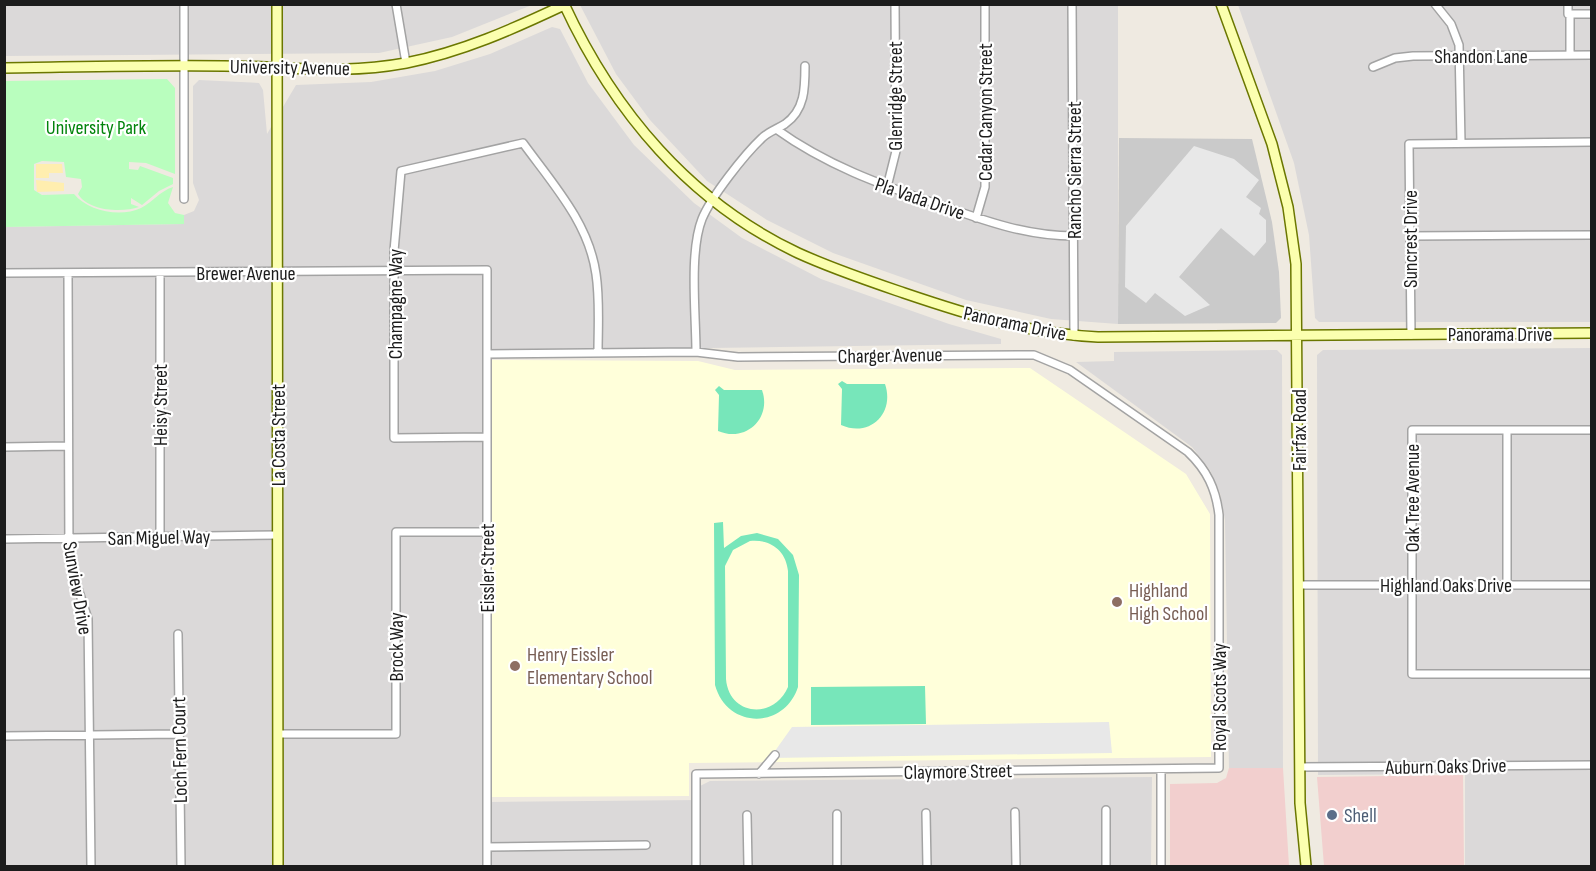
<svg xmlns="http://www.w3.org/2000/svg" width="1596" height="871" viewBox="0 0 1596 871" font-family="'Sofia Sans Condensed',sans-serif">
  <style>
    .residential { fill: #dbd9d9 }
    .commercial { fill: #f2cfce }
    .education { fill: #ffffda }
    .religious { fill: #cacaca }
    .sand { fill: #ffeeaf }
    .park { fill: #b9febe }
    .pitch { fill: #77e6ba; fill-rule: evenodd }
    .parking { fill: #e8e8e8 }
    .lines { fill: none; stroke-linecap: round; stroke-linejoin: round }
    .street-casing { stroke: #a3a3a3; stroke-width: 10 }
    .secondary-casing { stroke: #6b7700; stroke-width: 12 }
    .street { stroke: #fff; stroke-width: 7 }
    .secondary { stroke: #fbffaf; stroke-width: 9 }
    .education-dot { fill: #8d6e63; stroke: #fff; stroke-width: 2 }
    .service-dot { fill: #5c6f8a; stroke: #fff; stroke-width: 2 }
    .labels { text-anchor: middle; stroke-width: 4.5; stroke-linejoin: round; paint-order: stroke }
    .street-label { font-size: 20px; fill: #1c1c1c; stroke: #fff }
    .park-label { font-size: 20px; fill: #01840b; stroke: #fff }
    .education-label { font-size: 20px; fill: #785e54; stroke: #fff; text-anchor: start }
    .service-label { font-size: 20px; fill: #4e5e75; stroke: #fff; text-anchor: start }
  </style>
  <rect width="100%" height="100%" fill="#efeae1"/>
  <path class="residential" d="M4 5H532L452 37 379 53 5 56Z
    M580 5H1118V324L1051 319 966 300 833 253 767 220 707 181 650 120 616 74Z
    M1238 5H1591V322H1319L1315 318 1309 235 1294 163Z
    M552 27 560 29 588 83 634 145 694 203 742 238 821 279 949 324 1001 339V344L490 351V802L700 800V786L710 781 1152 777 1151 866H5L4 227 183 224 184 215 194 211 199 200 193 183V86L199 80 259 83 263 90 267 134 296 85 371 82 435 71 490 54Z
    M1591 348V866H1465V774L1318 775 1317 355 1323 350Z
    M1277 350 1282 355 1283 768H1229L1225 520 1220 493 1210 470 1192 447 1076 362 1114 361V352Z"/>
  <path class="commercial" d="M1229 768H1283L1289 866H1170V784L1217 783 1226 778Z
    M1463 775 1464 866H1324L1317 777Z"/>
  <path class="education" d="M492 360 698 361 735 370 1030 368 1186 474 1210 514 1211 757 689 763V796L492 797Z"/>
  <path class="religious" d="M1119 138 1252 139 1272 222 1279 272 1281 318 1276 323 1118 324Z"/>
  <path class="sand" d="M36 164H62L63 173H49V178H36Z
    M36 180 64 183V191L37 192Z"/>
  <path class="park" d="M167 79 175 88V174L146 163 129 162V169L138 170 140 166 173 178V184L159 191 142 205 131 198V204L139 207C122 213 88 211 78 194L82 187 81 179 66 177 64 162 42 161 34 164V190L42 195 74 194C88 211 120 218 141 208 153 202 160 191 173 187L168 203 175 213 184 215V224L5 227V81Z"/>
  <path class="pitch" d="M842 381 847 384H885C895 413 870 438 841 425L842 389 838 384Z
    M719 386 724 390H762C772 418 746 443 718 431L719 395 715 390Z
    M723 522 724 548 741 536 757 533 778 539 793 555 799 575 798 687C784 730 727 729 715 685L714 523ZM750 541C770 539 786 550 788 571V687C774 720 729 716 726 679L725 566 733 550Z
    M925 686 926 724 811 725V687Z"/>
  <path class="parking" d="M1194 146 1234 159 1259 180 1246 197 1261 208 1259 214 1266 220V242L1254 256 1221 228 1179 277 1210 305 1185 316 1155 293 1146 303 1125 287 1126 226Z
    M1109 722 1112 753 770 758 792 727Z"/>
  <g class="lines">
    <g class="street-casing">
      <path id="street" d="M396 4 406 63
        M1072 4 1074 336
        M1435 4 1451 24 1459 45 1461 143
        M1568 4V14H1592
        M1570 14V55
        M1373 67 1395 58 1413 56 1592 55
        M776 129C826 165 879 184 937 204 983 220 1025 236 1074 236
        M887 187 896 151 895 4
        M184 199V4
        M976 218 985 187V4
        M1410 236 1592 235
        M4 273 487 270V866
        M68 273 69 561 88 619 91 866
        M160 273V537
        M1411 335 1409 144 1592 142
        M696 352C696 315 689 252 702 219 711 197 744 155 762 138 768 132 777 129 785 124 805 110 805 88 805 66
        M487 354 696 352 738 357 1034 355 1070 370 1188 452C1207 470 1216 489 1219 515V768L696 774V866
        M1507 430V585
        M1592 430H1412V674H1592
        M487 437 394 438V251L401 171 523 143C552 183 589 223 596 274 600 300 598 327 598 353
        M4 447 68 446
        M4 539 278 535
        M1300 585H1592
        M178 634 181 866
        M278 734H396V532H487
        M4 736 179 734
        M1300 767 1592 765
        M1161 769V866
        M759 774 775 755
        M1106 810V866
        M1015 812 1016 866
        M926 813 927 866
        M837 814V866
        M747 815 748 866
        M487 847 646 845"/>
    </g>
    <g class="secondary-casing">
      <path id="secondary" d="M277 4 278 866
        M564 4C614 112 690 202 798 253 833 269 869 281 904 293 969 315 1029 334 1098 337L1592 333
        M1221 4 1272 144 1288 207 1296 264 1300 803 1306 866
        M4 68C78 67 151 65 224 66 288 66 341 75 406 63 462 52 513 29 564 5"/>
    </g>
    <use href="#street" class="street"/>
    <use href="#secondary" class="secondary"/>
  </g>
  <g class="education-dot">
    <circle cx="1117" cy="602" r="6"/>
    <circle cx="515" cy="666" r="6"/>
  </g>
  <circle class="service-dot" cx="1332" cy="815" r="6"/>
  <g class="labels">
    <g class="street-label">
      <text x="1481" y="63">Shandon Lane</text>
      <text transform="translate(290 67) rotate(1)" y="7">University Avenue</text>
      <text transform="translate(895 96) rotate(-90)" y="7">Glenridge Street</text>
      <text transform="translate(985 112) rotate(-90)" y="7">Cedar Canyon Street</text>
      <text transform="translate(1074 170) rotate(-90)" y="7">Rancho Sierra Street</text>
      <text transform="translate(920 198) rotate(19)" y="7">Pla Vada Drive</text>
      <text transform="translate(1410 239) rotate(-90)" y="7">Suncrest Drive</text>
      <text x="246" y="280">Brewer Avenue</text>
      <text transform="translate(395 304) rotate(-90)" y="7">Champagne Way</text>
      <text transform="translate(1015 323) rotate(12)" y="7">Panorama Drive</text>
      <text x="1500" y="341">Panorama Drive</text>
      <text transform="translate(890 355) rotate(-1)" y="7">Charger Avenue</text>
      <text transform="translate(160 405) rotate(-90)" y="7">Heisy Street</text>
      <text transform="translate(1299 430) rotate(-90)" y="7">Fairfax Road</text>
      <text transform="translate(278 435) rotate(-90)" y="7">La Costa Street</text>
      <text transform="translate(1412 498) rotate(-90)" y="7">Oak Tree Avenue</text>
      <text transform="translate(159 537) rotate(-1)" y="7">San Miguel Way</text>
      <text transform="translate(487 568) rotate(-90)" y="7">Eissler Street</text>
      <text x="1446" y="592">Highland Oaks Drive</text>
      <text transform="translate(78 588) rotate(80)" y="7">Sunview Drive</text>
      <text transform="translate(396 647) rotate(-90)" y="7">Brock Way</text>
      <text transform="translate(1219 697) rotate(-90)" y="7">Royal Scots Way</text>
      <text transform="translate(179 750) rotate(-91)" y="7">Loch Fern Court</text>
      <text transform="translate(1446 766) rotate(-1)" y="7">Auburn Oaks Drive</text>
      <text transform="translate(958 771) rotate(-1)" y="7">Claymore Street</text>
    </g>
    <g class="park-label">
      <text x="96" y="134">University Park</text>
    </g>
    <g class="education-label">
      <text x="1129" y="597">Highland<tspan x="1129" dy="23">High School</tspan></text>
      <text x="527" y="661">Henry Eissler<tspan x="527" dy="23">Elementary School</tspan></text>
    </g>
    <g class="service-label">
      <text x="1344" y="822">Shell</text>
    </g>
  </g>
  <rect width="1596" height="871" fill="none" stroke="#1c1c1c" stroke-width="12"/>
</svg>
